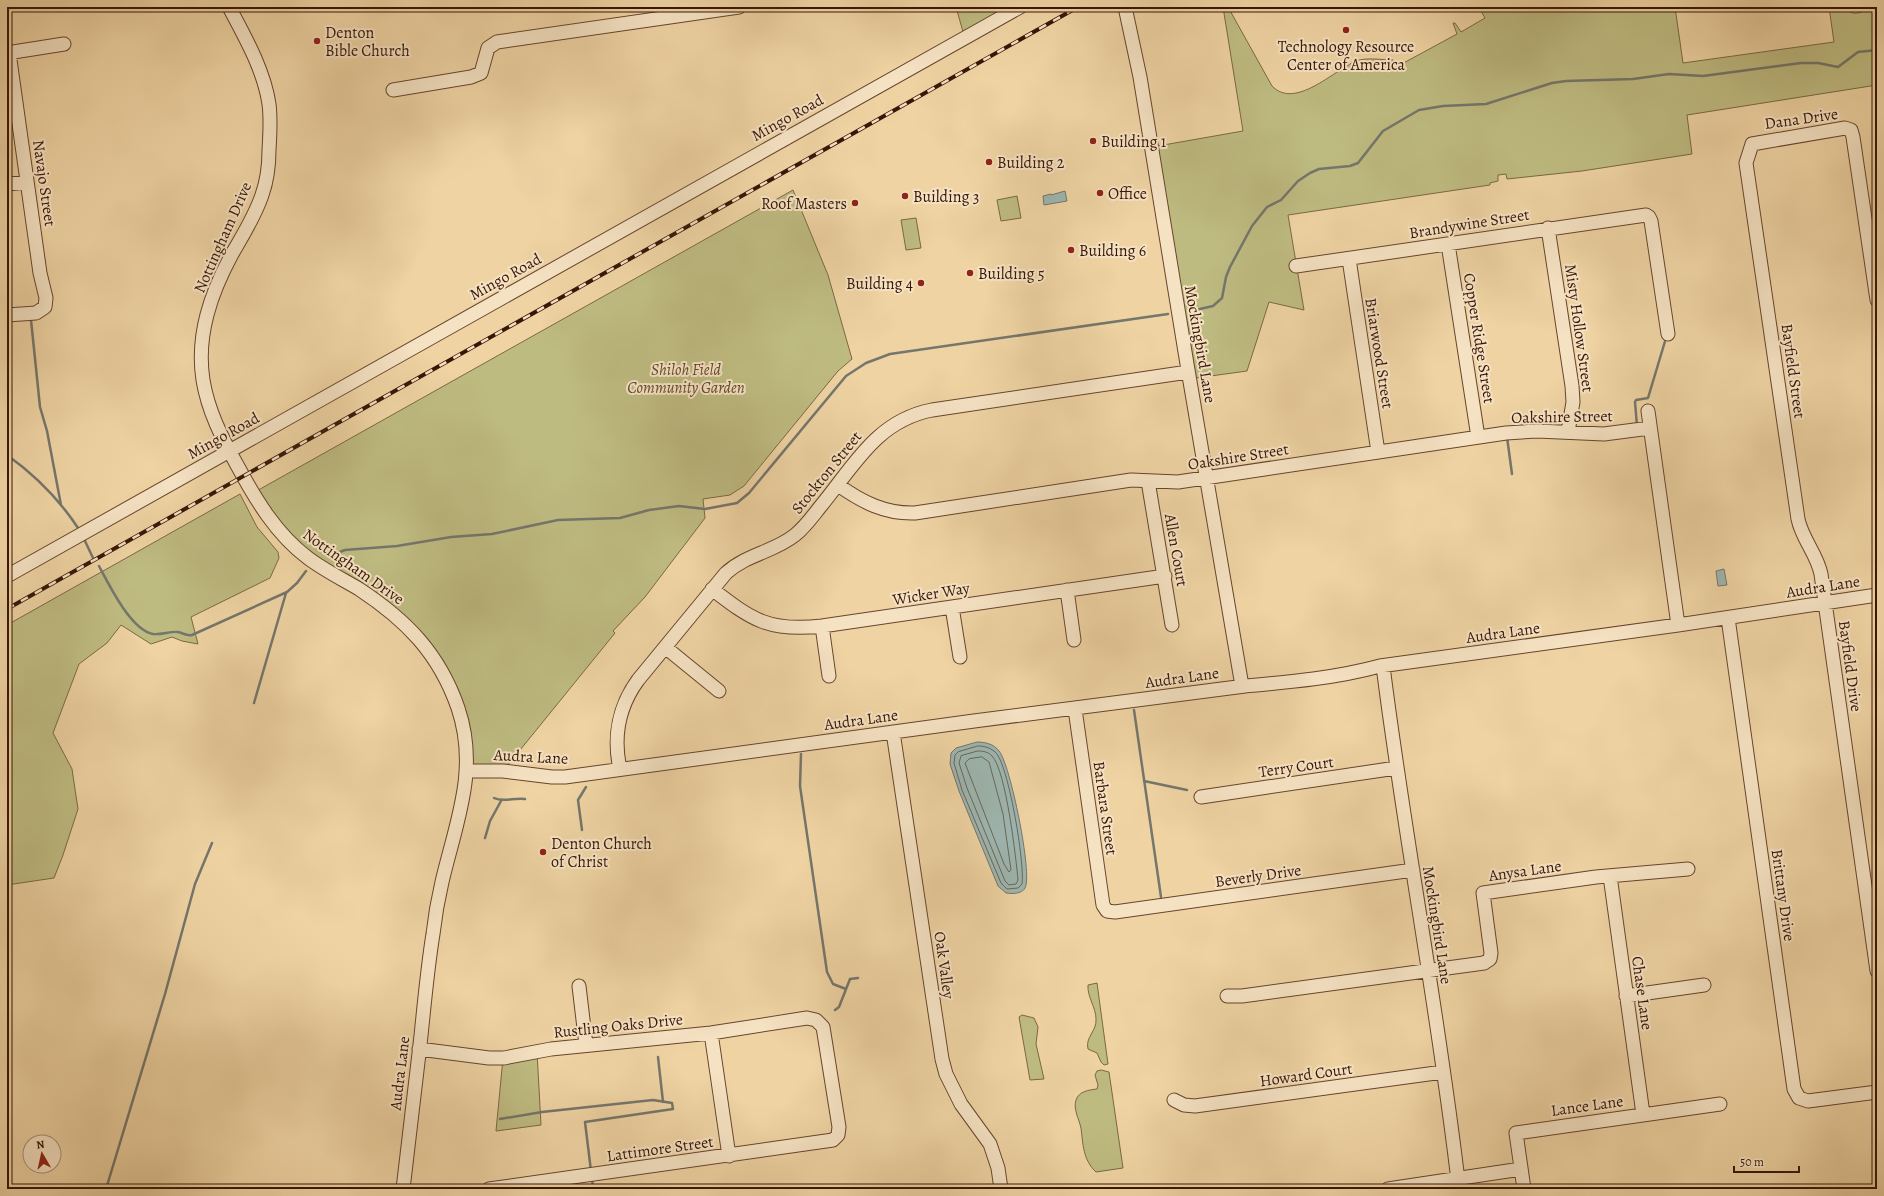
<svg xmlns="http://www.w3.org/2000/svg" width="1884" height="1196" viewBox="0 0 1884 1196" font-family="Alegreya,serif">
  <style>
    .green { fill: #bebb81; stroke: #7b6844 }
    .water { fill: #9db6b0; stroke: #75766c }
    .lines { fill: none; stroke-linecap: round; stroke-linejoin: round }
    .shore { stroke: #6a665c; stroke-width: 1 }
    .stream { stroke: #75766c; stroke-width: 2.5 }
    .minor-casing { stroke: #66452e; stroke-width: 15 }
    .minor { stroke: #f5e2c3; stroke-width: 13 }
    .rail-casing { stroke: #381607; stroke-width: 4 }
    .rail { stroke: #f5e2c3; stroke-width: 2.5; stroke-dasharray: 8; stroke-linecap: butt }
    .poi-dot { fill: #8f2418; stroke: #f5e2c3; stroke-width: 1.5 }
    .labels { text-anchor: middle; stroke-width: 4; stroke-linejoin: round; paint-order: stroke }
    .poi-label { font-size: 16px; fill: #381607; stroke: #f5e2c3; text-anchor: start }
    .street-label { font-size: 16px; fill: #381607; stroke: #f5e2c3 }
    .park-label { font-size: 16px; font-style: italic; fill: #60482c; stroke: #f5e2c3 }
  </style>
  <rect width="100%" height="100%" fill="#efd3a3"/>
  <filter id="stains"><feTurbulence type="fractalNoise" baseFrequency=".005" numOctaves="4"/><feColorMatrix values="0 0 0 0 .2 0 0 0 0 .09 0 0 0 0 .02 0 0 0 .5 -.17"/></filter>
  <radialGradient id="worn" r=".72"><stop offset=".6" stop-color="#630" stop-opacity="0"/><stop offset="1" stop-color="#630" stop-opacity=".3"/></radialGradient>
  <path class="green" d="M956 7H1017L965 39Z
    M1223 7H1228L1272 86C1295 110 1333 71 1356 61 1367 57 1382 60 1393 60L1398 66 1457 34 1453 23H1455L1461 32 1485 18 1481 11 1483 7H1675L1683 63 1834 42 1829 7H1845C1855 21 1865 7 1877 7V85L1687 115 1692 154 1582 171 1507 179 1506 174 1498 175V181L1490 183V185L1288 215 1304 310 1269 302 1247 371 1189 379 1152 147 1243 131Z
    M793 190 828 275 852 359 838 371 744 486 730 495 703 499 705 518 645 597 613 631 615 633 503 771H467L461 722 415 634 310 559 253 493Z
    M1017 196 1021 218 1001 221 997 200Z
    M916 218 921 248 906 250 901 220Z
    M240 494 257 527 278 552 279 558 270 578 191 617 198 644 182 641 172 637 151 644 121 625 107 643 79 664 53 733 72 769 78 809 63 855 54 878 7 885V625Z
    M1097 983 1108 1064 1104 1065 1101 1062 1097 1053 1088 1049C1085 1037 1097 1031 1096 1019 1096 1007 1087 997 1088 985Z
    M1022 1015 1034 1018 1038 1027 1036 1044 1044 1079 1030 1080 1019 1017Z
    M537 1052 541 1125 496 1131 503 1058Z
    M1101 1070 1109 1072 1123 1168 1096 1172C1083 1160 1083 1144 1081 1128 1079 1119 1073 1109 1076 1100 1079 1091 1089 1090 1097 1089L1098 1085 1095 1075 1097 1071Z"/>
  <path class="water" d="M1065 191 1067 201 1044 205 1043 196 1051 194V195Z
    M1724 569 1727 585 1718 586 1716 571Z
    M977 742C985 742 994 744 999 751 1010 763 1033 875 1025 888 1022 894 1012 894 1006 893L998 886 959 791 950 764 951 753 956 748Z"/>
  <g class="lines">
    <path class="shore" d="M978 746C985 746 992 748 997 754 1009 770 1025 863 1022 884L1018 888 1007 889 1001 883 962 790 954 763 955 755 958 752Z
      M978 751C983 751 989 752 992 756 1006 770 1016 858 1018 880L1016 884 1009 885 1005 881 967 788 959 763 961 756Z
      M982 757 989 762 1003 814 1011 870 1009 872 1004 864 965 763 969 759Z"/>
    <path class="stream" d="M1191 311 1213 306 1222 298 1226 277 1230 267 1252 226 1267 207 1281 200 1298 181 1310 173 1319 169 1350 166 1358 163 1383 131 1419 110 1443 106 1486 104 1552 83 1566 81 1633 79 1669 74 1703 76 1801 63H1818L1838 67 1858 52 1877 50
      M31 320 40 407 47 431 61 505
      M1637 426 1635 402 1636 400 1648 398 1666 338
      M1507 437 1512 474
      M7 455C35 475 59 499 78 528
      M85 541 93 558
      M332 555 345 550 397 546 451 537 492 534 558 520 620 518 649 510 679 506 705 509 737 503 749 493 846 376 866 363 890 354 1168 314
      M99 566C109 585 131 630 153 634 162 635 170 631 178 632 183 633 186 636 192 635L287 592
      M254 703 286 593 297 583 306 571
      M1134 710 1161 897
      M801 754 800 786 827 972 833 984 846 989
      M1144 781 1187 790
      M494 798C504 803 514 797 525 799
      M582 830 578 800 586 787
      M485 838 490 821 501 801
      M835 1010 839 1007 850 979 858 978
      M658 1057 663 1102
      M500 1119 542 1112 653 1100 672 1103 673 1109 585 1122 591 1171
      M592 1178 593 1189
      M106 1189 165 994 195 884 212 843"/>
    <g class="minor-casing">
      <path id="minor" d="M229 7C245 37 264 70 269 104 271 119 270 134 269 150 269 165 267 181 262 195 255 216 243 235 232 254 211 293 196 335 203 380 208 411 222 438 237 465 256 500 276 534 308 558 324 570 342 579 359 589 406 620 439 653 458 708 479 770 456 822 442 882 438 899 435 916 433 934 427 971 424 1008 420 1045 414 1093 409 1141 403 1189
        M1125 7 1140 77 1187 364 1242 686
        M7 53 64 44
        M393 90 471 77 481 73 488 48 497 42 739 7
        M7 184 27 182
        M1548 228 1572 386 1573 402 1568 432
        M1448 244 1478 437
        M1349 259 1378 452
        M1296 266 1646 215 1649 217 1651 221 1668 334
        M1877 300 1853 137 1851 130 1845 128 1752 144 1746 163 1798 519C1802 539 1817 554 1821 574L1877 971
        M7 315 36 313 45 307 46 298 40 273 9 53
        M1648 411 1678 625
        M1148 481 1172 625
        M838 485C862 502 885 514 915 513L1131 480 1178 482 1506 433 1537 431 1604 434 1650 428
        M7 576 1020 7
        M712 589C752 620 769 632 822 626L1165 576
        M1067 590 1074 640
        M952 607 960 657
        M1728 618 1794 1089 1799 1098 1808 1101 1877 1092
        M822 626 829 676
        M665 647 719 691
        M1383 666C1405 841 1439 1014 1459 1189
        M1075 709 1103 905 1107 911 1115 912 1413 870
        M893 732 942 1059 946 1074 961 1104 990 1144 998 1168 1001 1189
        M620 769C613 737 619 706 638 680L726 573C747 554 774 552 795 535 805 527 812 517 820 507 854 466 876 421 932 410L1188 372
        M467 771H503L552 777H565L974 721 1245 686C1290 682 1336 678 1380 666L1678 625 1877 595
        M1201 797 1396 768
        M1610 876 1643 1114
        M579 986 586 1045
        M1227 996H1242L1484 963 1490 959 1491 953 1483 893 1596 877 1688 869
        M1626 996 1704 985
        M711 1033 729 1156
        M419 1049 489 1058H504L551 1049 711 1033 807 1018 816 1020 823 1027 839 1127 838 1135 833 1140 489 1189
        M1174 1100 1184 1105 1195 1106 1443 1072
        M1388 1189 1521 1169
        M1524 1189 1516 1133 1720 1104"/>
    </g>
    <use href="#minor" class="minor"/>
    <g class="rail-casing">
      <path id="rail" d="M7 609 1078 7"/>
    </g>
    <use href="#rail" class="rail"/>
  </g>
  <g class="poi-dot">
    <circle cx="1346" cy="30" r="4"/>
    <circle cx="317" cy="41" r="4"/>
    <circle cx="1093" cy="141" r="4"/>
    <circle cx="989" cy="162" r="4"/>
    <circle cx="1100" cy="193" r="4"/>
    <circle cx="905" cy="196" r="4"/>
    <circle cx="855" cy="203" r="4"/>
    <circle cx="1071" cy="250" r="4"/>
    <circle cx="970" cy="273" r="4"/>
    <circle cx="921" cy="283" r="4"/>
    <circle cx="543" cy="852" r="4"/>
  </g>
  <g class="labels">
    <g class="poi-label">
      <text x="325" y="38">Denton<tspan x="325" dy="18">Bible Church</tspan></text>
      <text x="1346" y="52" text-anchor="middle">Technology Resource<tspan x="1346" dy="18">Center of America</tspan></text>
      <text x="1101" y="147">Building 1</text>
      <text x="997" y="168">Building 2</text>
      <text x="1108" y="199">Office</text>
      <text x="913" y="202">Building 3</text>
      <text x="847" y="209" text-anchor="end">Roof Masters</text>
      <text x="1079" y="256">Building 6</text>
      <text x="978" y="279">Building 5</text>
      <text x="913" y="289" text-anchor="end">Building 4</text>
      <text x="551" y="849">Denton Church<tspan x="551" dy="18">of Christ</tspan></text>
    </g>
    <g class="street-label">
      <text transform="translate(787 117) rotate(-29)" y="6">Mingo Road</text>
      <text transform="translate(1801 118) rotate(-8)" y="6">Dana Drive</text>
      <text transform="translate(45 183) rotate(82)" y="6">Navajo Street</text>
      <text transform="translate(1469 223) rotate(-9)" y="6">Brandywine Street</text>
      <text transform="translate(222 237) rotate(-66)" y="6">Nottingham Drive</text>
      <text transform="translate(505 276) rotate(-29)" y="6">Mingo Road</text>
      <text transform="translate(1580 328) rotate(82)" y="6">Misty Hollow Street</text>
      <text transform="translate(1480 338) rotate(81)" y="6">Copper Ridge Street</text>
      <text transform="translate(1201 344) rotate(80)" y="6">Mockingbird Lane</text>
      <text transform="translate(1380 353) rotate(81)" y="6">Briarwood Street</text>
      <text transform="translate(1794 371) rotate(82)" y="6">Bayfield Street</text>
      <text transform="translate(1562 416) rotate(-1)" y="6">Oakshire Street</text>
      <text transform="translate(223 435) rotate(-29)" y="6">Mingo Road</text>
      <text transform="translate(1238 456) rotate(-9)" y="6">Oakshire Street</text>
      <text transform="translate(826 472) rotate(-51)" y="6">Stockton Street</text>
      <text transform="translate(1177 550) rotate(80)" y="6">Allen Court</text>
      <text transform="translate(354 566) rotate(35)" y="6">Nottingham Drive</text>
      <text transform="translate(1823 586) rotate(-9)" y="6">Audra Lane</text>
      <text transform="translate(931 593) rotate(-9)" y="6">Wicker Way</text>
      <text transform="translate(1503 632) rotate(-8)" y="6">Audra Lane</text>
      <text transform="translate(1851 666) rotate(82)" y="6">Bayfield Drive</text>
      <text transform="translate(1182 677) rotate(-8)" y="6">Audra Lane</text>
      <text transform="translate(861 719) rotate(-8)" y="6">Audra Lane</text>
      <text transform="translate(531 756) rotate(3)" y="6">Audra Lane</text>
      <text transform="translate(1296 766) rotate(-8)" y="6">Terry Court</text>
      <text transform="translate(1106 808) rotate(82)" y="6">Barbara Street</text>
      <text transform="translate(1525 870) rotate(-8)" y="6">Anysa Lane</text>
      <text transform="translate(1258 875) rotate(-8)" y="6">Beverly Drive</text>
      <text transform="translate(1784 895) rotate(82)" y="6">Brittany Drive</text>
      <text transform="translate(1438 925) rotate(81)" y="6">Mockingbird Lane</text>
      <text transform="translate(945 965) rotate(82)" y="6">Oak Valley</text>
      <text transform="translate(1643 993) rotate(82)" y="6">Chase Lane</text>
      <text transform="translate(618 1025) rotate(-6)" y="6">Rustling Oaks Drive</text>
      <text transform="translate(399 1073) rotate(-83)" y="6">Audra Lane</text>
      <text transform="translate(1306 1074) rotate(-8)" y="6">Howard Court</text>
      <text transform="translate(1587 1105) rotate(-8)" y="6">Lance Lane</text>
      <text transform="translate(660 1148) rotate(-8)" y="6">Lattimore Street</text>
    </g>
    <g class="park-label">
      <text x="686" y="375">Shiloh Field<tspan x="686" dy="18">Community Garden</tspan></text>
    </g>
  </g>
  <rect width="1884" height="1196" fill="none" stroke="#efd3a3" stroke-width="24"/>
  <rect x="8" y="8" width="1868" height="1180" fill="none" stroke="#381607" stroke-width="2"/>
  <rect x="12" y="12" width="1860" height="1172" fill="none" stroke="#381607"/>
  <g transform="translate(42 1154) rotate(351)"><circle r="19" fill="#f5e2c3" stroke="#a99078"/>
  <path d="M0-3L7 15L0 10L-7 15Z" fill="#8f2418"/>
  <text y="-6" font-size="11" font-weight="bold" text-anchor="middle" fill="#381607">N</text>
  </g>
  <path d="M1734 1166v6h65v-6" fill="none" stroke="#381607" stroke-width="2"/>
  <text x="1740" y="1166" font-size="12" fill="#381607" stroke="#f5e2c3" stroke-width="3" paint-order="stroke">50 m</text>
  <rect width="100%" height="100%" filter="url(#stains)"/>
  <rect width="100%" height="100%" fill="url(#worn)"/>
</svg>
